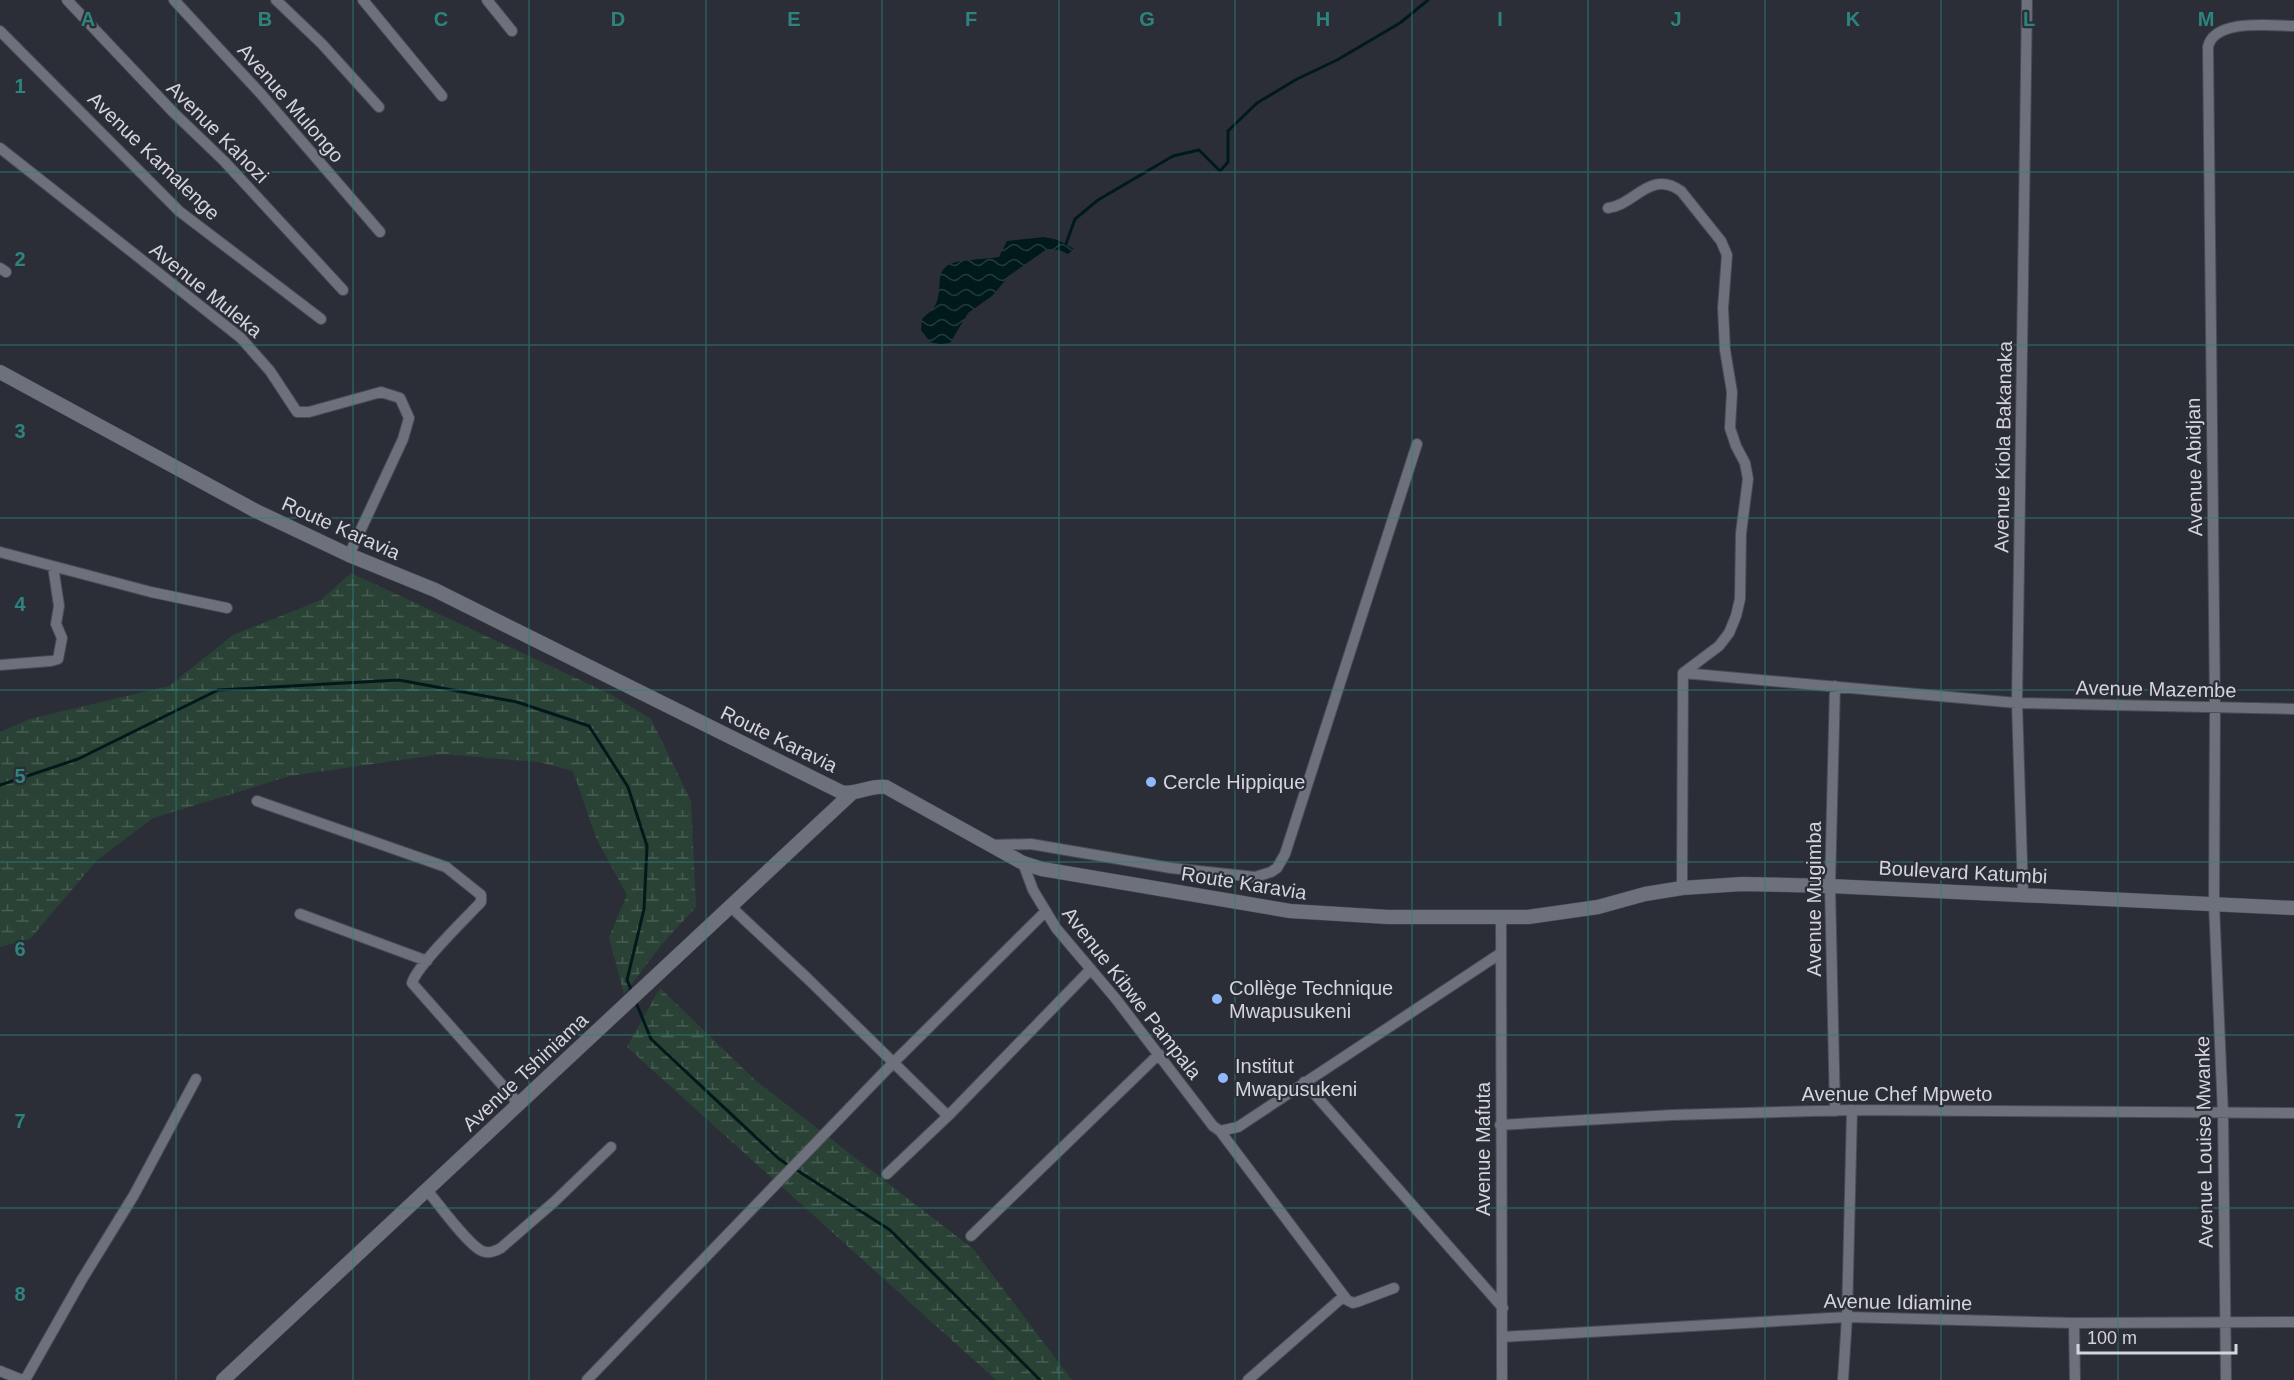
<svg xmlns="http://www.w3.org/2000/svg" width="2294" height="1380" viewBox="0 0 2294 1380" font-family="Arial,sans-serif">
  <style>
    .wetland { fill: url(#wetland-marsh) }
    .water { fill: url(#water-waves) }
    .lines { fill: none; stroke-linecap: round; stroke-linejoin: round }
    .stream { stroke: #001a1b; stroke-width: 3 }
    .minor-casing { stroke: #4a4b53; stroke-width: 12 }
    .tertiary-casing { stroke: #4a4b53; stroke-width: 15 }
    .minor { stroke: #6d717b; stroke-width: 10 }
    .tertiary { stroke: #6d717b; stroke-width: 14 }
    .grid { fill: none; stroke: #2d847e; stroke-width: 1.5; stroke-opacity: 0.55 }
    .poi-dot { fill: #91b8fd; stroke: #2c2e37; stroke-width: 2 }
    .labels { text-anchor: middle; stroke-width: 4.5; stroke-linejoin: round; paint-order: stroke }
    .street-label { font-size: 20px; fill: #d4d5db; stroke: #2c2e37 }
    .poi-label { font-size: 20px; fill: #d4d5db; stroke: #2c2e37; text-anchor: start }
    .grid-label { font-size: 20px; text-anchor: middle; font-weight: bold; fill: #2d847e; stroke: #2c2e37; stroke-width: 4.5; stroke-linejoin: round; paint-order: stroke }
  </style>
  <defs>
    <pattern id="wetland-marsh" width="20" height="14" patternUnits="userSpaceOnUse" patternTransform="scale(1.5)"><rect width="20" height="14" fill="#2a4236"/><path d="M1 5h8M5 5V1M11 12h8M15 12V8" fill="none" stroke="#485c52"/></pattern>
    <pattern id="water-waves" width="16" height="10" patternUnits="userSpaceOnUse" patternTransform="scale(1.5)"><rect width="16" height="10" fill="#001a1b"/><path d="M0 5q4-4 8 0t8 0" fill="none" stroke="#243a3c"/></pattern>
  </defs>
  <rect width="100%" height="100%" fill="#2c2e37"/>
  <path class="wetland" d="M351 573 610 694 651 719 691 801 696 907 662 944 624 994 609 937 627 895 597 840 573 771 539 762 442 754 290 776 153 818 97 860 30 939 0 947V732L30 719 169 686 233 635 321 600Z
    M660 988 755 1080 973 1249 1072 1380H996L627 1047Z"/>
  <path class="water" d="M1044 237 1058 240 1074 249 1068 254 1059 250 1047 249 1010 275 992 296 968 313 950 343 940 344 930 342 921 330 922 319C928 313 935 309 937 301 943 285 933 268 956 262 970 259 985 259 999 257L1007 241Z"/>
  <g class="lines">
    <path class="stream" d="M1066 244 1075 219 1098 200 1173 156 1199 150 1220 171 1228 162V131L1257 103 1297 79 1337 60 1400 23 1428 0
      M0 785 78 759 218 690 399 680 517 702 589 726 628 787 647 846 644 909 627 980 633 994
      M635 1000 651 1039 778 1158 789 1166
      M795 1169 890 1230 1040 1380"/>
    <g class="minor-casing">
      <path id="minor" d="M67 0 173 112 224 161 343 290
        M174 0 261 94 380 232
        M276 0 322 44 379 107
        M363 0 442 96
        M487 0 512 31
        M0 31 179 211 321 319
        M0 148 241 338 270 371 297 412H309L381 392 400 398 409 418 403 439 349 555
        M1608 208C1635 205 1650 169 1681 191L1721 241 1727 255 1723 308 1725 350 1732 392 1730 428 1736 446 1745 463 1748 479 1741 533 1740 599 1736 616 1729 633 1719 646 1683 673 1682 888
        M0 268 6 272
        M0 552 151 592 227 608
        M0 665 51 661 58 659 62 638 56 624 59 606 53 566
        M1683 673 2017 703 2294 709
        M1835 686 1830 886 1835 1111
        M257 801 446 867 481 895V902C466 918 417 965 412 983L519 1104
        M992 845 1031 844 1171 868 1255 877 1271 872 1277 868 1285 854 1417 444
        M1023 863 1033 890 1056 928 1116 999 1213 1126 1220 1131 1238 1127 1501 953
        M2023 894 2017 703 2027 0
        M731 907 807 978 948 1116
        M300 914 427 961
        M1501 918 1502 1380
        M1304 1082 1503 1308
        M1500 1125 1672 1115 1852 1110 2294 1113
        M1220 1131 1347 1300 1353 1303 1357 1302 1394 1288
        M887 1174 948 1116 1091 969
        M426 1189C438 1203 467 1244 482 1251 489 1254 495 1251 501 1248L554 1202 611 1147
        M971 1236 1159 1054
        M2074 1323 2075 1380
        M1502 1337 1847 1317 2074 1323 2294 1322
        M0 1371 22 1380
        M25 1380 81 1281 134 1195 196 1079
        M587 1380 893 1063 1045 912
        M1248 1380 1344 1296
        M1843 1380 1847 1317 1852 1110
        M2226 1380 2223 1114 2214 904 2215 708 2208 47C2214 18 2272 26 2294 26"/>
    </g>
    <g class="tertiary-casing">
      <path id="tertiary" d="M0 372 256 511 349 555 435 590 841 792C854 796 869 785 886 787L1023 863 1042 869 1290 911 1388 917H1528L1598 907 1645 894 1682 888 1742 884 1830 886 2294 908
        M223 1380 853 792"/>
    </g>
    <use href="#minor" class="minor"/>
    <use href="#tertiary" class="tertiary"/>
  </g>
  <path class="grid" d="M176 0V1380M353 0V1380M529 0V1380M706 0V1380M882 0V1380M1059 0V1380M1235 0V1380M1412 0V1380M1588 0V1380M1765 0V1380M1941 0V1380M2118 0V1380M0 172H2294M0 345H2294M0 518H2294M0 690H2294M0 862H2294M0 1035H2294M0 1208H2294"/>
  <g class="poi-dot">
    <circle cx="1151" cy="782" r="6"/>
    <circle cx="1217" cy="999" r="6"/>
    <circle cx="1223" cy="1078" r="6"/>
  </g>
  <g class="labels">
    <g class="street-label">
      <text transform="translate(291 103) rotate(49)" y="7">Avenue Mulongo</text>
      <text transform="translate(218 132) rotate(45)" y="7">Avenue Kahozi</text>
      <text transform="translate(154 156) rotate(44)" y="7">Avenue Kamalenge</text>
      <text transform="translate(206 290) rotate(39)" y="7">Avenue Muleka</text>
      <text transform="translate(2003 447) rotate(-89)" y="7">Avenue Kiola Bakanaka</text>
      <text transform="translate(2194 467) rotate(-91)" y="7">Avenue Abidjan</text>
      <text transform="translate(341 528) rotate(24)" y="7">Route Karavia</text>
      <text transform="translate(2156 689) rotate(1)" y="7">Avenue Mazembe</text>
      <text transform="translate(779 739) rotate(26)" y="7">Route Karavia</text>
      <text transform="translate(1963 872) rotate(3)" y="7">Boulevard Katumbi</text>
      <text transform="translate(1244 883) rotate(9)" y="7">Route Karavia</text>
      <text transform="translate(1814 899) rotate(-90)" y="7">Avenue Mugimba</text>
      <text transform="translate(1132 993) rotate(52)" y="7">Avenue Kibwe Pampala</text>
      <text transform="translate(525 1072) rotate(-43)" y="7">Avenue Tshiniama</text>
      <text x="1897" y="1101">Avenue Chef Mpweto</text>
      <text transform="translate(2204 1142) rotate(-91)" y="7">Avenue Louise Mwanke</text>
      <text transform="translate(1483 1149) rotate(-90)" y="7">Avenue Mafuta</text>
      <text transform="translate(1898 1302) rotate(1)" y="7">Avenue Idiamine</text>
    </g>
    <g class="poi-label">
      <text x="1163" y="789">Cercle Hippique</text>
      <text x="1229" y="995">Collège Technique<tspan x="1229" dy="23">Mwapusukeni</tspan></text>
      <text x="1235" y="1073">Institut<tspan x="1235" dy="23">Mwapusukeni</tspan></text>
    </g>
  </g>
  <g class="grid-label">
    <text x="88" y="26">A</text>
    <text x="265" y="26">B</text>
    <text x="441" y="26">C</text>
    <text x="618" y="26">D</text>
    <text x="794" y="26">E</text>
    <text x="971" y="26">F</text>
    <text x="1147" y="26">G</text>
    <text x="1323" y="26">H</text>
    <text x="1500" y="26">I</text>
    <text x="1676" y="26">J</text>
    <text x="1853" y="26">K</text>
    <text x="2029" y="26">L</text>
    <text x="2206" y="26">M</text>
    <text x="20" y="93">1</text>
    <text x="20" y="266">2</text>
    <text x="20" y="438">3</text>
    <text x="20" y="611">4</text>
    <text x="20" y="783">5</text>
    <text x="20" y="956">6</text>
    <text x="20" y="1128">7</text>
    <text x="20" y="1301">8</text>
  </g>
  <path d="M2078 1344v9h158v-9" fill="none" stroke="#d4d5db" stroke-width="3"/>
  <text x="2087" y="1344" font-size="18" fill="#d4d5db" stroke="#2c2e37" stroke-width="4.5" paint-order="stroke">100 m</text>
</svg>
